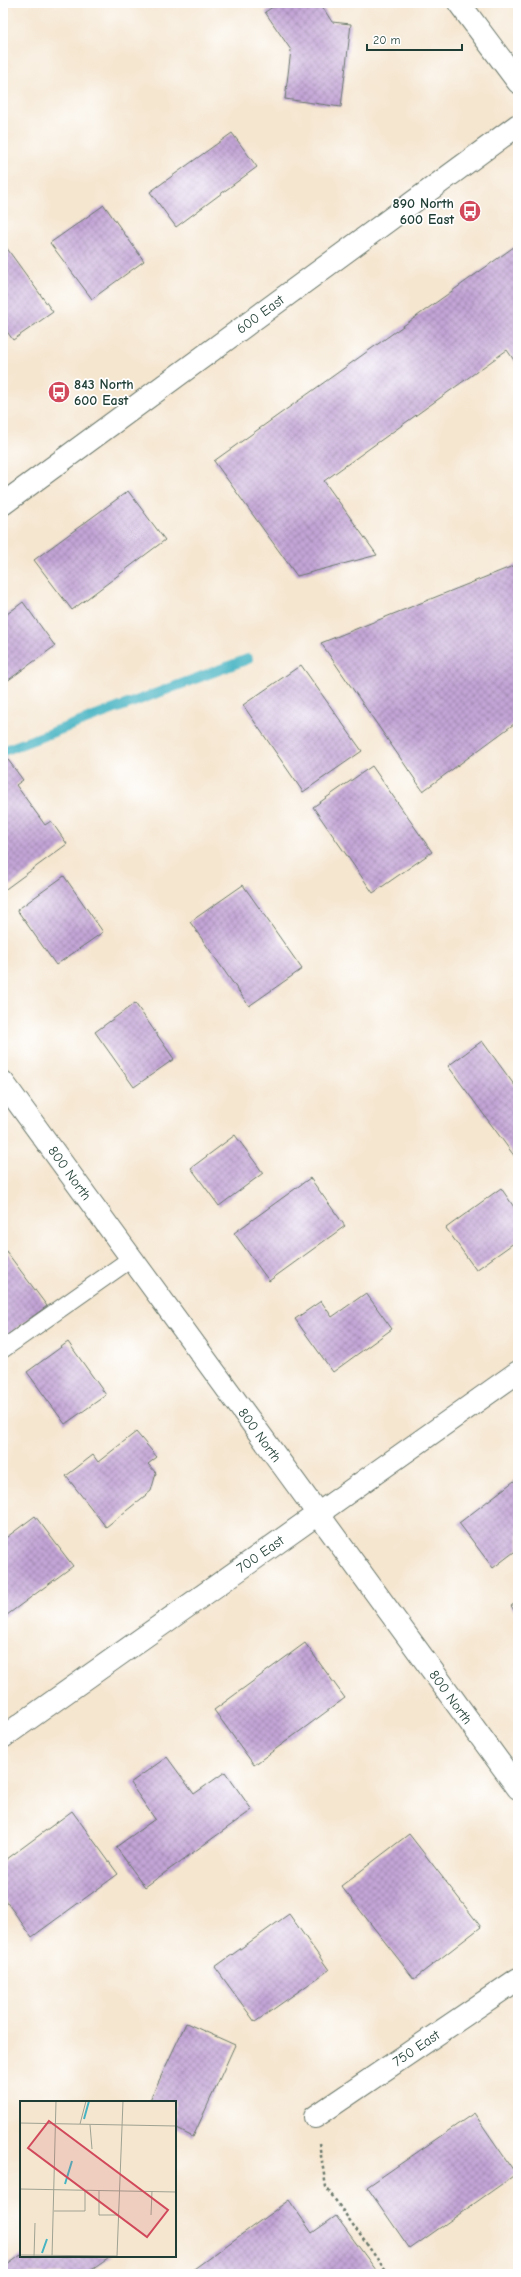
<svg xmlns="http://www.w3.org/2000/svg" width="521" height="2277" viewBox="0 0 521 2277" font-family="'Comic Neue',sans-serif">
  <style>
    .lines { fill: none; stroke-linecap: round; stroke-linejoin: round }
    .stream { stroke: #46b4c2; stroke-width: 10 }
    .building { fill: url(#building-cross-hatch) }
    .lane-casing { stroke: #6a786b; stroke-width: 19 }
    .street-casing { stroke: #6a786b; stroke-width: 24 }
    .secondary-casing { stroke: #6a786b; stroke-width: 24 }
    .path { stroke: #6a786b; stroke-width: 2.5; stroke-dasharray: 3 3; stroke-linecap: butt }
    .lane { stroke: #fff; stroke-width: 17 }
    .street { stroke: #fff; stroke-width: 22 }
    .secondary { stroke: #fff; stroke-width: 22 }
    .labels { text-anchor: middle; stroke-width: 3.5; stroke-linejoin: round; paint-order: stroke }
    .poi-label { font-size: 14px; font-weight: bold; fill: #1f3d34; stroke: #fff; text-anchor: end }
    .street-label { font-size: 14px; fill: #1f3d34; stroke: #fff }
    .inset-river { fill: none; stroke: #46b4c2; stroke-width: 2 }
    .inset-road { fill: none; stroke: #9fa292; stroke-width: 1 }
    .view { fill: #d1495b; fill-opacity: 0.15; stroke: #d1495b; stroke-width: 2 }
    .inset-edge { fill: none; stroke: #1f3d34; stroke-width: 2 }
  </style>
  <defs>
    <pattern id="building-cross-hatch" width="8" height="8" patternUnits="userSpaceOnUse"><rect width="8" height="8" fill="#c3a4d6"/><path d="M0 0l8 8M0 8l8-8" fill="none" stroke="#9e87ae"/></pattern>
  </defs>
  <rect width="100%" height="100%" fill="#fff"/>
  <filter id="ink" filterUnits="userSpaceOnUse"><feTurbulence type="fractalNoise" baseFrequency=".025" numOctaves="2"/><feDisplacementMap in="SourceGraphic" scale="8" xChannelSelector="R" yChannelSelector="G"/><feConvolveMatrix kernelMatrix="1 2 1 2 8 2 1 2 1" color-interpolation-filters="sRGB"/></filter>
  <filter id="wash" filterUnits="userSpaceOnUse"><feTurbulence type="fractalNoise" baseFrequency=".012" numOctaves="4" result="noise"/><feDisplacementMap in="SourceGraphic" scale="16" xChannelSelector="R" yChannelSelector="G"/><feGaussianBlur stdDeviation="0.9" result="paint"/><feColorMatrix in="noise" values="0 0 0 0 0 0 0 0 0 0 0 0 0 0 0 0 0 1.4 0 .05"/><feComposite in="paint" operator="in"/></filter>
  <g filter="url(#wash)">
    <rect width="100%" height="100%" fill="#f5e6d0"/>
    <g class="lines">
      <path class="stream" d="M3 751 248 659"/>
    </g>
    <g id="blocks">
      <path class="building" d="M279 3H320L332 22 351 24 341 107 285 99 291 50 265 12Z
        M232 133 257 167 176 227 150 192Z
        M104 205 144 261 92 299 50 243Z
        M3 243 53 312 13 340 3 326Z
        M518 244V366L507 350 324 481 377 555 297 576 214 461Z
        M128 491 165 540 72 610 34 560Z
        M518 564V721L423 791 321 643Z
        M23 602 55 646 3 684V617Z
        M301 665 362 751 303 792 243 705Z
        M3 753 23 780 16 785 45 825 51 821 67 844 3 891Z
        M372 766 432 852 373 893 313 807Z
        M64 876 103 932 56 965 17 910Z
        M243 885 302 969 249 1006 190 922Z
        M135 1003 174 1059 134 1087 95 1032Z
        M482 1041 518 1090V1161L448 1066Z
        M235 1135 263 1173 219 1206 191 1168Z
        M310 1178 345 1226 269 1281 234 1233Z
        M501 1188 518 1213V1240L476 1270 446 1228Z
        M3 1247 47 1306 3 1338Z
        M366 1293 392 1329 333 1372 295 1319 321 1301 332 1317Z
        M68 1342 106 1395 65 1424 27 1372Z
        M136 1432 157 1457 148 1464 156 1473 151 1491 106 1527 66 1476 93 1455 98 1462Z
        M518 1478V1549L493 1568 459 1523Z
        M35 1516 73 1566 3 1618V1540Z
        M518 1601V1615L511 1606Z
        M305 1643 345 1698 254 1765 214 1710Z
        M167 1757 194 1794 225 1772 252 1810 145 1887 116 1847 155 1819 130 1783Z
        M72 1811 118 1874 32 1937 3 1897V1862Z
        M409 1834 481 1927 414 1979 341 1886Z
        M289 1914 329 1970 255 2022 215 1967Z
        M186 2023 235 2045 193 2137 175 2128V2102H149Z
        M474 2113 516 2174 410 2249 367 2187Z
        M289 2200 312 2233 336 2216 379 2274H187Z
        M21 2255V2256H112L86 2274H3V2268Z"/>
    </g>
  </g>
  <g filter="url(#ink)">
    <use href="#blocks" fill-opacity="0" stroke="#6a786b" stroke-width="1"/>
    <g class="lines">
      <g class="lane-casing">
        <path id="lane" d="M3 1349 132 1258"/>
      </g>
      <g class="street-casing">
        <path id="street" d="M459 3 518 82
          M3 1082 518 1788
          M3 1737 518 1372
          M315 2117 518 1979"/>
      </g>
      <g class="secondary-casing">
        <path id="secondary" d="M3 504 518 125"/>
      </g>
      <path class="path" d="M319 2143 326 2187 388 2274"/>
      <use href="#lane" class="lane"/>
      <use href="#street" class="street"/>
      <use href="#secondary" class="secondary"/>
    </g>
  </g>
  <defs>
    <g id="bus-disc" transform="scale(1.15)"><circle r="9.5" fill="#d1495b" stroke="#fff"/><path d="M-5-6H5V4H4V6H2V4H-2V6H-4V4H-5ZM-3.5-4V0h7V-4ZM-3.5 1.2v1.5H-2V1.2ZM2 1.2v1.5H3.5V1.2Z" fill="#fff"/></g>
  </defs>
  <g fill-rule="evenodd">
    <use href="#bus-disc" x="470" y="211"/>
    <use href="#bus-disc" x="59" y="392"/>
  </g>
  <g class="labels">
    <g class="poi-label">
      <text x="454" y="208">890 North<tspan x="454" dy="16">600 East</tspan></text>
      <text x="74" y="389" text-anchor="start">843 North<tspan x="74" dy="16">600 East</tspan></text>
    </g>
    <g class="street-label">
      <text transform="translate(260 314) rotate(-36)" y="5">600 East</text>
      <text transform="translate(70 1173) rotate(54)" y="5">800 North</text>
      <text transform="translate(260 1435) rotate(54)" y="5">800 North</text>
      <text transform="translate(260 1554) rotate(-35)" y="5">700 East</text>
      <text transform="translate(451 1697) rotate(54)" y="5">800 North</text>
      <text transform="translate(416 2048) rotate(-34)" y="5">750 East</text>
    </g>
  </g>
  <g transform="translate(20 2101)">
    <rect width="156" height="156" fill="#f5e6d0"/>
    <path class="inset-river" d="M64 18 69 0M45 83 52 60M22 152 27 138"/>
    <path class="inset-road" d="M0 22 156 25M60 23 66 0M70 24 72 48M0 88 156 91M79 89V114H99M34 110H65V89M131 114 132 90M0 154 97 155 103 0M14 156 15 122M32 156 36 0M117 156H156"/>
    <path class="view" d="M29 20 148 109 127 136 8 47Z"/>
    <rect width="156" height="156" class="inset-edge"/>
  </g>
  <rect width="521" height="2277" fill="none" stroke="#fff" stroke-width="16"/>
  <path d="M367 44v6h95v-6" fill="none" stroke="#1f3d34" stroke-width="2"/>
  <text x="373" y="44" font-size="12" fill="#1f3d34" stroke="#ffffff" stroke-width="3" paint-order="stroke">20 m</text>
</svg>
